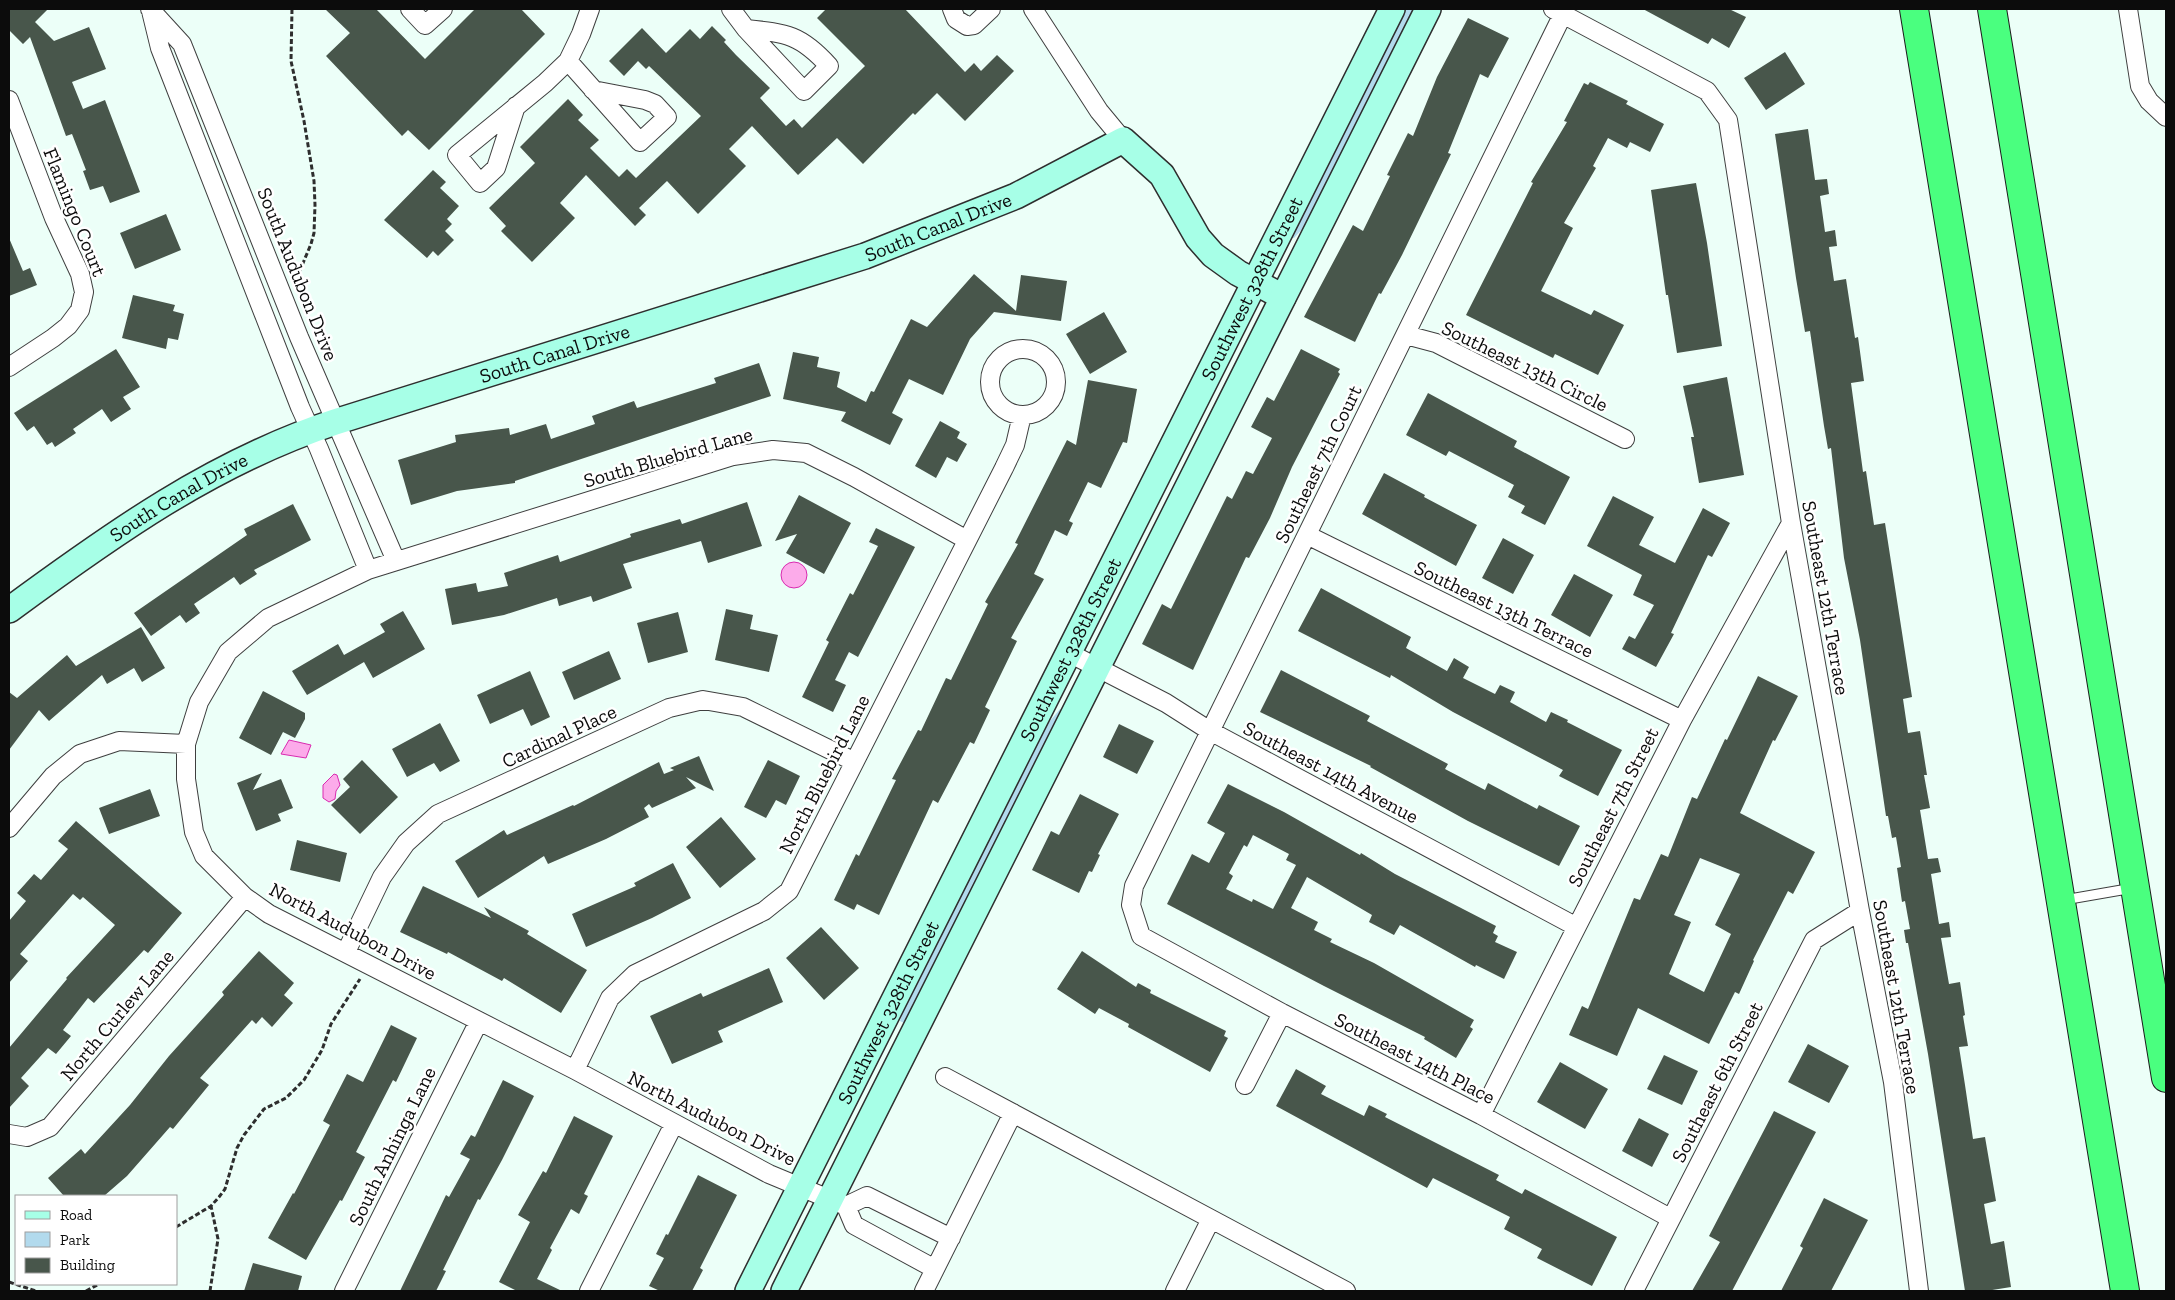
<svg xmlns="http://www.w3.org/2000/svg" width="2175" height="1300" viewBox="0 0 2175 1300" font-family="'Zilla Slab',serif">
  <style>
    .green { fill: #b2daed }
    .water { fill: #fcabea; stroke: #d92bb0 }
    .building { fill: #48564b; fill-rule: evenodd }
    .lines { fill: none; stroke-linecap: round; stroke-linejoin: round }
    .lane-casing { stroke: #3f3f3f; stroke-width: 11 }
    .street-casing { stroke: #3f3f3f; stroke-width: 20 }
    .secondary-casing { stroke: #2e2e2e; stroke-width: 28 }
    .highway-casing { stroke: #1d1d1d; stroke-width: 30 }
    .path { stroke: #2e2e2e; stroke-width: 3; stroke-dasharray: 5 2.5; stroke-linecap: butt }
    .lane { stroke: #fff; stroke-width: 9 }
    .street { stroke: #fff; stroke-width: 18 }
    .secondary { stroke: #a7ffe7; stroke-width: 25 }
    .highway { stroke: #4aff7f; stroke-width: 28 }
    .labels { text-anchor: middle; stroke-width: 5; stroke-linejoin: round; paint-order: stroke }
    .street-label { font-size: 20px; fill: #0c0c0c; stroke: #fff }
  </style>
  <rect width="100%" height="100%" fill="#ecfff8"/>
  <path class="green" d="M1405 9H1416L1306 225 1294 238H1291Z
    M1060 709 1063 710 906 1024 900 1021 907 999 1045 727Z"/>
  <path class="water" d="M781 575a13 13 0 1 1 26 0a13 13 0 1 1-26 0Z
    M289 740 311 745 306 758 281 754Z
    M334 774 337 775 340 785 336 791 335 799 329 802 323 798V785Z"/>
  <path class="building" d="M9 9H48L35 22 54 41 89 27 106 69 72 82 83 109 105 100 140 192 110 203 103 186 90 190 83 171 86 170 72 134 66 136 30 37 23 44 9 30Z
    M325 9H376L425 59 475 9H521L545 34 429 150 408 130 402 136 326 56 350 33Z
    M826 9H905L965 72 974 63 981 71 997 55 1014 71 965 121 937 93 915 115 913 113 863 164 837 138 798 175 752 126 729 149 746 166 698 214 667 181 639 208 646 215 635 226 586 175 560 203 575 218 532 262 501 231 506 226 489 208 535 163 520 147 568 99 583 115 578 120 599 140 590 148 619 177 627 169 636 178 701 116 649 66 646 69 638 61 624 76 609 61 642 28 666 53 690 29 700 39 712 26 726 40 724 42 736 55 770 88 760 98 786 126 794 119 802 128 865 66 817 18Z
    M1643 9H1729L1746 17 1729 48 1712 38 1708 44Z
    M1468 18 1509 38 1488 78 1480 74 1448 153 1451 154 1402 255 1381 294 1379 293 1355 342 1304 317 1353 225 1363 231 1390 176 1387 175 1408 133 1413 136 1437 77Z
    M1785 52 1805 84 1766 110 1744 78Z
    M1590 82 1628 101 1626 104 1664 124 1650 152 1630 142 1627 148 1608 138 1593 166 1596 168 1564 223 1573 228 1541 291 1591 315 1594 310 1624 325 1598 375 1555 354 1553 358 1466 315 1533 183 1531 182 1567 122 1564 121 1584 83 1588 85Z
    M1808 129 1815 180 1827 179 1829 194 1820 196 1825 232 1835 230 1837 246 1829 247 1834 281 1846 279 1855 338 1858 337 1864 381 1851 383 1863 472 1866 471 1874 525 1885 523 1912 697 1903 699 1908 733 1920 731 1927 775H1924L1930 808 1920 810 1928 859 1938 858 1941 872 1931 874 1939 924 1949 922 1951 937 1941 938 1949 984 1960 982 1965 1015 1963 1016 1968 1046 1959 1047 1965 1085 1973 1139 1985 1137 1996 1201 1984 1204 1991 1244 2004 1241 2011 1287 1986 1291H1965L1928 1054 1908 943H1906L1904 930 1910 929 1905 901 1902 902 1897 868 1901 867 1896 837 1892 838 1888 816H1886L1860 640 1844 558 1831 448 1828 449 1824 426 1810 331 1805 332 1796 278 1775 134Z
    M433 170 446 182 440 188 459 206 447 219 452 224 445 231 454 240 438 256 433 251 427 258 384 220Z
    M1696 183 1707 243 1722 346 1677 353 1668 295H1666L1651 190Z
    M166 214 181 250 135 269 120 233Z
    M9 238 23 271 30 268 37 285 9 296Z
    M974 274 1016 311 1021 275 1067 281 1061 321 994 312 970 339 943 395 909 379 892 413 903 419 890 445 841 421 846 412 783 399 793 352 819 357 817 367 840 372 837 387 866 402 871 391 874 392 911 319 927 327Z
    M133 295 175 305 173 311 184 314 178 340 168 338 166 349 122 338Z
    M1104 312 1127 352 1090 374 1066 334Z
    M116 349 140 387 123 397 131 409 111 422 102 409 73 429 76 433 55 447 52 442 47 445 34 426 27 431 14 413Z
    M1301 349 1340 369 1338 372 1340 374 1292 467 1270 518 1249 558 1246 557 1193 670 1142 644 1162 604 1171 609 1227 496 1232 499 1246 471 1253 474 1272 438 1251 427 1267 397 1274 401Z
    M759 363 771 396 515 481V483L457 491 411 505 398 460 456 442 455 435 509 428 510 435 546 424 551 439 595 424 592 416 634 401 637 408 716 383 714 378Z
    M1727 377 1744 475 1699 483 1691 437H1694L1683 386Z
    M1088 380 1137 389 1127 443 1123 442 1101 488 1088 482 1069 521 1073 523 1067 536 1055 530 1034 574 1044 579 1011 638 1017 641 985 707 990 710 974 744 970 742 938 803 933 800 879 915 857 904 854 910 834 900 856 854 859 856 896 780 892 779 918 730 921 731 946 678 951 680 988 604 985 602 1018 544 1015 543 1067 440 1076 445Z
    M1428 393 1517 441 1514 447 1570 477 1545 525 1521 513 1525 506 1508 497 1514 485 1449 451 1446 456 1406 435Z
    M940 421 960 432 957 438 967 444 957 462 947 457 936 478 915 466Z
    M1384 473 1425 495 1424 497 1477 525 1456 566 1362 514Z
    M799 495 851 523 824 574 786 553 797 534 775 541Z
    M1613 496 1654 517 1639 545 1675 563 1703 508 1730 523 1712 557 1708 555 1671 633 1674 634 1656 667 1622 649 1629 636 1635 639 1654 605 1633 595 1642 575 1587 546Z
    M747 502 762 546 708 563 701 541 623 564 632 588 593 602 591 596 559 606 557 598 504 615 452 625 445 589 476 583 478 592 508 586 504 573 558 555 560 562 631 537 630 534 680 519 682 524Z
    M293 504 311 540 254 570 257 574 240 585 234 577 194 604 200 613 186 623 180 615 151 636 134 613 247 535 244 529Z
    M876 528 915 547 858 657 849 652 835 680 846 685 833 712 802 697 829 642 826 640 850 593 853 595 878 546 869 542Z
    M1503 538 1534 555 1513 594 1482 578Z
    M1574 574 1613 595 1590 637 1551 615Z
    M1321 588 1411 637 1406 648 1447 671 1454 658 1469 667 1463 678 1495 694 1500 685 1515 692 1510 702 1546 722 1551 712 1568 720 1567 722 1622 750 1598 796 1559 776 1563 770 1453 712 1391 675 1390 678 1298 631Z
    M726 609 753 615 750 629 778 635 769 672 715 660Z
    M403 611 425 649 373 678 364 662 307 695 292 671 338 644 344 655 385 632 380 624Z
    M678 612 688 652 648 663 637 623Z
    M141 627 165 668 142 682 134 668 107 684 102 675 49 721 39 710 9 750V692L17 698 67 655 76 666Z
    M609 651 621 679 574 700 562 672Z
    M1281 670 1370 716 1367 721 1448 764 1445 769 1485 790 1488 783 1537 809 1539 805 1580 826 1559 866 1468 821 1370 767 1371 766 1260 712Z
    M530 671 550 717 531 726 523 709 490 724 477 695Z
    M1758 676 1798 696 1775 741 1773 740 1740 813 1815 852 1793 894 1788 891 1753 960 1754 961 1739 994 1735 992 1709 1044 1638 1008 1617 1056 1569 1035 1582 1006 1588 1009 1634 898 1640 900 1661 854 1668 857 1692 797 1697 799 1725 739 1727 740ZM1700 858 1740 874 1715 925 1731 934 1704 992 1669 974 1691 922 1674 915Z
    M263 691 305 713V719L295 738 283 732 271 755 239 738Z
    M440 723 460 761 440 772 434 763 407 777 392 749Z
    M1119 724 1154 741 1137 774 1103 757Z
    M699 756 714 791 686 777 696 788 652 808 649 804 644 808 649 817 606 839 548 864 544 856 478 898 455 861 504 830 507 835 573 805 574 806 659 762 664 774 674 770 670 768Z
    M362 760 398 797 360 834 331 805 350 787 343 779Z
    M768 760 800 776 786 805 776 800 766 818 744 807Z
    M262 773 253 790 281 779 293 808 278 814 281 821 256 831 237 783Z
    M1228 784 1284 812 1360 855 1361 853 1395 874 1496 926 1493 933 1498 936 1495 942 1517 952 1504 979 1476 965 1475 967 1400 925 1394 935 1369 922 1372 915 1307 877 1291 908 1318 922 1314 930 1332 939 1330 942 1374 963 1474 1020 1470 1027 1473 1029 1456 1058 1424 1039 1425 1037 1324 986 1167 904 1192 854 1209 863 1225 833 1207 823ZM1253 835 1289 854 1286 860 1296 865 1273 909 1253 899 1252 902 1226 889 1233 876 1229 873 1244 845 1247 847Z
    M150 789 160 816 109 834 99 808Z
    M1080 794 1119 814 1098 854 1100 855 1092 872 1089 871 1079 893 1032 870 1051 831 1059 835Z
    M721 817 756 859 720 888 686 847Z
    M76 821 182 913 148 953 144 950 94 1003 88 998 63 1030 71 1036 56 1054 48 1048 21 1078 29 1086 9 1108V1048L67 979 66 978 115 925 83 897 80 900 73 894 20 954 28 961 9 983V921L26 901 17 893 34 874 41 880 68 849 58 841Z
    M297 840 347 853 340 882 290 870Z
    M673 863 691 898 652 918 586 947 572 914 636 886 634 883Z
    M423 886 491 918 484 907 529 931 527 934 587 970 561 1013 504 978 502 981 448 952 447 954 400 932Z
    M821 927 859 968 824 1000 786 958Z
    M259 951 294 983 284 995 293 1003 272 1027 262 1017 256 1024 252 1020 200 1078 209 1085 173 1129 170 1127 127 1176 104 1196H64L48 1178 81 1149 85 1154 130 1105 169 1056 224 995 222 992Z
    M1082 951 1136 987 1138 983 1151 990 1150 993 1226 1031 1224 1036 1228 1038 1210 1072 1128 1027 1129 1024 1099 1008 1095 1014 1057 989Z
    M769 968 783 1002 718 1031 723 1042 672 1064 650 1016 701 993 703 997Z
    M391 1025 417 1038 396 1082 393 1080 356 1152 365 1157 342 1201 340 1200 306 1260 268 1238 293 1193 294 1194 330 1125 323 1121 347 1074 363 1082Z
    M1808 1044 1849 1066 1829 1103 1788 1082Z
    M1664 1055 1698 1071 1682 1105 1647 1089Z
    M1560 1062 1608 1089 1585 1129 1537 1102Z
    M1296 1069 1326 1086 1321 1094 1364 1116 1369 1105 1387 1114 1385 1117 1499 1175 1496 1180 1522 1194 1525 1189 1617 1237 1592 1286 1537 1258 1542 1249 1504 1229 1510 1217 1433 1178 1427 1188 1276 1106Z
    M503 1080 534 1096 502 1160 480 1200 478 1199 443 1270 446 1271 436 1291H400L446 1195 449 1197 470 1159 460 1154 471 1135 475 1137Z
    M1774 1111 1816 1132 1732 1291H1692L1720 1242 1709 1236Z
    M574 1116 613 1136 584 1194 588 1196 579 1214 571 1209 550 1248 552 1250 537 1279 562 1291H517L499 1282 530 1222 518 1215 543 1171 546 1173Z
    M1639 1118 1669 1134 1652 1167 1622 1151Z
    M698 1175 737 1195 700 1268 703 1270 692 1291H660L649 1286 664 1258 656 1254 666 1234 668 1235Z
    M1824 1198 1868 1220 1831 1291H1781L1803 1248 1800 1246Z
    M253 1263 302 1276 298 1291H244Z"/>
  <g class="lines">
    <g class="lane-casing">
      <path id="lane" d="M2064 900 2133 888"/>
    </g>
    <g class="street-casing">
      <path id="street" d="M150 9 182 44 299 337 396 561
        M410 9 425 25 443 9
        M731 9 746 29 804 91 829 66C801 35 787 33 746 29
        M952 9 956 19 967 26 974 25 991 9
        M1033 9 1099 111 1123 140
        M1553 9 1707 91 1728 120 1791 523 1860 911 1893 1082 1919 1291
        M2128 9 2140 86 2149 101 2166 117
        M151 11 160 48 300 407 319 449 368 570
        M1563 14 1134 886 1131 905 1141 936 1282 1013 1481 1115 1670 1218
        M568 61 640 142 667 117 655 104 645 100 593 90
        M9 100 54 218 80 274 84 292 80 310 68 326 53 338 9 367
        M516 106 496 168 480 183 457 155 545 83 568 61 581 34 590 9
        M1406 335 1436 343 1625 439
        M990 382a33 33 0 1 1 66 0a33 33 0 1 1-66 0Z
        M1307 535 1682 720
        M1069 653 1166 703 1210 731 1575 926
        M9 828 53 776 80 754 119 741 186 744
        M346 952 382 877 406 843 438 814 669 708 703 700 743 707 853 761
        M575 1070 610 998 635 974 764 911 789 891 1004 468 1015 445 1022 415
        M945 1077 1346 1291
        M1245 1085 1282 1013
        M1481 1115 1682 720 1791 523
        M9 1134 27 1137 50 1127 245 897
        M846 1206 854 1225 935 1269
        M951 1238 867 1196 846 1206 769 1174 575 1070 269 914 245 897 204 856 194 832 186 779V744L199 702 228 652 268 618 368 570 733 456 773 450 806 453 854 477 967 540
        M344 1291 479 1021
        M589 1291 674 1124
        M924 1291 1013 1113
        M1175 1291 1211 1219
        M1634 1291 1814 940 1860 911"/>
    </g>
    <g class="secondary-casing">
      <g id="secondary">
        <path id="s1" d="M9 610C111 535 213 462 335 422L865 256 1016 196 1123 140 1162 175 1198 238 1213 255 1238 273 1283 297"/>
        <path id="s2" d="M748 1291 1392 9"/>
        <path d="M784 1291 1428 9"/>
      </g>
    </g>
    <g class="highway-casing">
      <path id="highway" d="M1914 9 2125 1291
        M1992 9 2166 1078"/>
    </g>
    <path class="path" d="M292 9 291 61 304 121 314 181 315 205 314 233 311 244 298 275
      M176 1227 211 1206 219 1197 225 1189 237 1148 244 1135 264 1109 286 1098 304 1080 322 1050 331 1024 360 979
      M9 1282 36 1291
      M86 1291 99 1284
      M210 1291 218 1239 211 1206"/>
    <use href="#lane" class="lane"/>
    <use href="#street" class="street"/>
    <use href="#secondary" class="secondary"/>
    <use href="#highway" class="highway"/>
  </g>
  <g class="labels">
    <g class="street-label">
      <text transform="translate(75 212) rotate(68)" y="7">Flamingo Court</text>
      <text dy="7" stroke="none"><textPath href="#s1" startOffset="1012">South Canal Drive</textPath></text>
      <text transform="translate(298 274) rotate(68)" y="7">South Audubon Drive</text>
      <text dy="7" stroke="none"><textPath href="#s2" startOffset="1122">Southwest 328th Street</textPath></text>
      <text dy="7" stroke="none"><textPath href="#s1" startOffset="608">South Canal Drive</textPath></text>
      <text transform="translate(1525 366) rotate(26)" y="7">Southeast 13th Circle</text>
      <text transform="translate(668 457) rotate(-16)" y="7">South Bluebird Lane</text>
      <text transform="translate(1318 464) rotate(-64)" y="7">Southeast 7th Court</text>
      <text dy="7" stroke="none"><textPath href="#s1" startOffset="204">South Canal Drive</textPath></text>
      <text transform="translate(1826 598) rotate(80)" y="7">Southeast 12th Terrace</text>
      <text transform="translate(1504 609) rotate(26)" y="7">Southeast 13th Terrace</text>
      <text dy="7" stroke="none"><textPath href="#s2" startOffset="718">Southwest 328th Street</textPath></text>
      <text transform="translate(559 736) rotate(-25)" y="7">Cardinal Place</text>
      <text transform="translate(1331 772) rotate(28)" y="7">Southeast 14th Avenue</text>
      <text transform="translate(824 774) rotate(-63)" y="7">North Bluebird Lane</text>
      <text transform="translate(1613 807) rotate(-63)" y="7">Southeast 7th Street</text>
      <text transform="translate(353 931) rotate(28)" y="7">North Audubon Drive</text>
      <text transform="translate(1897 997) rotate(80)" y="7">Southeast 12th Terrace</text>
      <text dy="7" stroke="none"><textPath href="#s2" startOffset="312">Southwest 328th Street</textPath></text>
      <text transform="translate(117 1015) rotate(-50)" y="7">North Curlew Lane</text>
      <text transform="translate(1415 1058) rotate(27)" y="7">Southeast 14th Place</text>
      <text transform="translate(1717 1082) rotate(-63)" y="7">Southeast 6th Street</text>
      <text transform="translate(712 1118) rotate(27)" y="7">North Audubon Drive</text>
      <text transform="translate(392 1146) rotate(-64)" y="7">South Anhinga Lane</text>
    </g>
  </g>
  <rect width="2175" height="1300" fill="none" stroke="#0c0c0c" stroke-width="20"/>
  <rect x="15" y="1195" width="162" height="90" fill="#ffffff" stroke="#9e9e9e"/>
  <rect x="25" y="1211" width="25" height="8" fill="#a7ffe7" stroke="#9e9e9e"/>
  <text x="60" y="1220" font-size="15" fill="#0c0c0c">Road</text>
  <rect x="25" y="1232" width="25" height="15" fill="#b2daed" stroke="#9e9e9e"/>
  <text x="60" y="1245" font-size="15" fill="#0c0c0c">Park</text>
  <rect x="25" y="1258" width="25" height="15" fill="#48564b" stroke="#9e9e9e"/>
  <text x="60" y="1270" font-size="15" fill="#0c0c0c">Building</text>
</svg>
